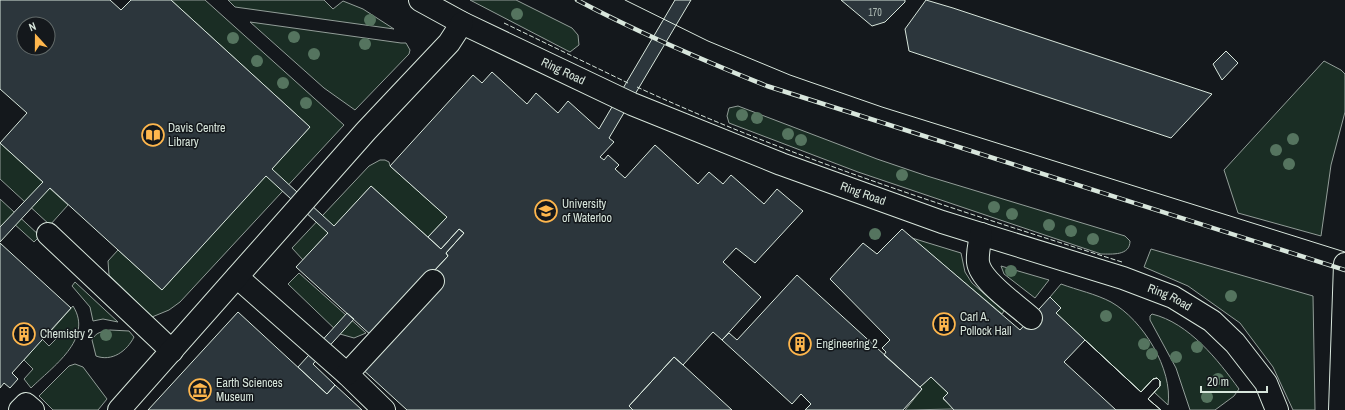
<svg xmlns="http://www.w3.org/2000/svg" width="1345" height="410" viewBox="0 0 1345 410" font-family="'Archivo Narrow',sans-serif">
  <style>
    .green { fill: #1a2d24; stroke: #939e99 }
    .building { fill: #2c363c; stroke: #d8e6dc; fill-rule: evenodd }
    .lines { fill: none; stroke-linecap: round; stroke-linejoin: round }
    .minor-casing { stroke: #d8e6dc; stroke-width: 24 }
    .major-casing { stroke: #d8e6dc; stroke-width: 24 }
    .minor { stroke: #14181c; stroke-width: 22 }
    .major { stroke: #14181c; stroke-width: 22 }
    .tram { stroke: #d8e6dc; stroke-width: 1 }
    .rail-casing { stroke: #d8e6dc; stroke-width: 4.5 }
    .rail { stroke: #14181c; stroke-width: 3; stroke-dasharray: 9; stroke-linecap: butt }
    .fence { stroke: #d8e6dc; stroke-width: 1; stroke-dasharray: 5 2; stroke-linecap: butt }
    .tree { fill: #55745f }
    .labels { text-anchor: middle; stroke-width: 3; stroke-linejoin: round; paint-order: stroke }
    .number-label { font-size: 10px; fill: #adbab4 }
    .street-label { font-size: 12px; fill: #d8e6dc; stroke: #14181c }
    .poi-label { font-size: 12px; fill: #d8e6dc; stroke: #14181c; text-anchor: start }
  </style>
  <rect width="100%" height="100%" fill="#14181c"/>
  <path class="green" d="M171 0H205L344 125 180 302 169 310 152 317 109 275 108 261 118 250 162 290 310 127Z
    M228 0H324L333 9 343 1 363 9 394 29 235 7Z
    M470 0H516L572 28 578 35 579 45 570 52Z
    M250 22 401 43H406L410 50 409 54 355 110 324 88Z
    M1324 61 1341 70 1345 74V112L1331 165 1321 236 1238 213 1224 170Z
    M738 106 877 159 927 176 1125 236 1130 241C1130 256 1112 254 1101 254L858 172 729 123 727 116 729 108Z
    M0 143 68 205 50 225 0 179Z
    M380 160H385L389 162 390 166 447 217 428 237 371 186 303 260 292 248 369 166Z
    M0 199 40 236 34 242 12 222 0 236Z
    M912 238 961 253 965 272 972 283 1004 311 1002 314Z
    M1151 249 1313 296 1315 410H1293L1273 367 1240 323 1188 286 1144 267Z
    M1001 266 1049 280 1035 298 1004 274Z
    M299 273 366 333 354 338 340 334 288 284Z
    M75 282 118 322 103 319 93 321 90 307 72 286Z
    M1061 284C1077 290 1096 294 1111 302 1143 320 1173 369 1168 405L1154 392 1160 386V381L1157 378 1153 379 1141 392 1056 313 1061 308 1050 297Z
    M73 306C94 339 52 367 31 388L24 379 33 369 24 360 42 339 49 346 57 338 50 332Z
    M1152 314C1189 323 1218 360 1239 389L1234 396 1215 410H1190L1176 368 1150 320V316Z
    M110 330 129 331 134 337C127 351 112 362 96 356L92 340C96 332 101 332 110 330Z
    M75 364 83 367 107 399 98 410H53L39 396 69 366Z
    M931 377 948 393 943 399 955 409 905 410 922 389 920 387Z"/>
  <path class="building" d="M0 0H110L121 10 131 0H171L310 127 272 169 334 226 371 186 441 249 459 229 464 233 446 253 448 256 373 337 296 267 328 233 266 176 162 290 50 188 0 242V227L43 182 0 143 27 113 0 89ZM24 24H48V48H24Z
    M675 0H691L609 138 614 142 600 157 604 160 608 155 619 165 615 169 625 178 655 145 698 184 709 172 723 184 731 175 764 204 777 189 803 211 755 263 736 248 723 262 761 297 722 340 713 332 683 365 674 357 629 406 633 410H407L360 367 431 274 448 256 446 253 464 233 459 229 441 249 428 237 447 217 390 166 473 75 482 83 492 72 527 104 536 93 558 113 568 101 599 129Z
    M841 0H905V2L885 22 872 26Z
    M926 0 953 8 1212 94 1171 138 909 51 905 29Z
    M1226 51 1238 63 1222 80 1213 64Z
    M902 229 1020 330 1050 297 1061 308 1056 313 1141 392 1153 379 1157 378 1160 381V386L1148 399 1161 410H954L943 398 948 393 931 377 920 387 884 355 886 352 882 348 890 340 830 279 863 243 877 254Z
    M0 243 71 308 12 373 18 379 10 388 4 383 0 388Z
    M797 275 922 389 903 410H805L811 404 801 394 792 404 722 340 729 333 737 340Z
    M238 312 327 394 335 385 362 410H148Z
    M347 313 354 319 313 364 335 385 327 394 298 367Z
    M1085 340 1141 392 1153 379 1157 378 1160 381V386L1148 399 1161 410H1116L1064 362Z
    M674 357 683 365 732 410H633L629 406Z"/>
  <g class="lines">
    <g class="minor-casing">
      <g id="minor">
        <path id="s1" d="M420 0 462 23 632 104 781 164 942 222 1123 278 1173 297 1212 321 1235 343 1266 383 1277 410"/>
        <path d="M48 234 172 351"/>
        <path d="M981 234C980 242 977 253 978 262 980 281 1017 305 1031 318"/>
        <path d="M237 277 347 374 384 410"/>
        <path d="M347 374 433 281"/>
        <path d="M20 410 26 404 33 410"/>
        <path d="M119 410 366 131 449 43 462 23"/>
      </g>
    </g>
    <g class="major-casing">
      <path id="major" d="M1340 410 1345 264"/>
    </g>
    <use href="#minor" class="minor"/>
    <use href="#major" class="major"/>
    <path class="tram" d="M625 0 708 41 790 75 882 107 1345 252"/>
    <g class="rail-casing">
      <path id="rail" d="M577 0C639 33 702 60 767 86L1345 270"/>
    </g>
    <use href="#rail" class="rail"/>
    <path class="fence" d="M504 23 628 83
      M637 87C793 159 959 211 1122 262"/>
  </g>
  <g class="tree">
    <circle cx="517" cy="14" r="6"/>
    <circle cx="370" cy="20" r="6"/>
    <circle cx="294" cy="37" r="6"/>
    <circle cx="233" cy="38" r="6"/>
    <circle cx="365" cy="44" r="6"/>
    <circle cx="314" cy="54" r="6"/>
    <circle cx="257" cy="61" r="6"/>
    <circle cx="283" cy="83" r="6"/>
    <circle cx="306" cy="103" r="6"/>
    <circle cx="742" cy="115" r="6"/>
    <circle cx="757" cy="118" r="6"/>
    <circle cx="788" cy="134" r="6"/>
    <circle cx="1293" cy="139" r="6"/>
    <circle cx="801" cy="140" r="6"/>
    <circle cx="1276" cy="150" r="6"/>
    <circle cx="1289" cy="164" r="6"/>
    <circle cx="902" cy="175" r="6"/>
    <circle cx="994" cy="207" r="6"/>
    <circle cx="1012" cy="214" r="6"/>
    <circle cx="1049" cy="225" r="6"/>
    <circle cx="1071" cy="231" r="6"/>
    <circle cx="875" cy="234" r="6"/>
    <circle cx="1093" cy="239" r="6"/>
    <circle cx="1011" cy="271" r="6"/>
    <circle cx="1231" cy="296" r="6"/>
    <circle cx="1106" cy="316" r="6"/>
    <circle cx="106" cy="335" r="6"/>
    <circle cx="1144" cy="344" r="6"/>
    <circle cx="1197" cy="347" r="6"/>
    <circle cx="1152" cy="354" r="6"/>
    <circle cx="1176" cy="357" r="6"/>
    <circle cx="1218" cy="379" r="6"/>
    <circle cx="1207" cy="397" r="6"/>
  </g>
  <defs>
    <g id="library-ring" transform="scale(1.15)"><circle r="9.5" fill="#14181c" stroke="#ffb74d" stroke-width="1.5"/><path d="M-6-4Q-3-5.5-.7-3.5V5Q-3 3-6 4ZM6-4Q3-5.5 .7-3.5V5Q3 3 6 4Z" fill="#ffb74d"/></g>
    <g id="university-ring" transform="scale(1.15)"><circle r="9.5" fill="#14181c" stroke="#ffb74d" stroke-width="1.5"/><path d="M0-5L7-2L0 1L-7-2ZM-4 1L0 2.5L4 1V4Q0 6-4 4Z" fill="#ffb74d"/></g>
    <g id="building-ring" transform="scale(1.15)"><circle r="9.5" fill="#14181c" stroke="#ffb74d" stroke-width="1.5"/><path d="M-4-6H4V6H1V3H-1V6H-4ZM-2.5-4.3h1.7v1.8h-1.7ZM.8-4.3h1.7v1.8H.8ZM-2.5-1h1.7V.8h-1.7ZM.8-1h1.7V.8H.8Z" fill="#ffb74d"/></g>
    <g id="museum-ring" transform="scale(1.15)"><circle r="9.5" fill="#14181c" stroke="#ffb74d" stroke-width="1.5"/><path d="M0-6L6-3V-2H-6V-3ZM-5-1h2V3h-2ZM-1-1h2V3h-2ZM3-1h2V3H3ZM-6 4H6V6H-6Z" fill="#ffb74d"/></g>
  </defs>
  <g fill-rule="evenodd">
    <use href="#library-ring" x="153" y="135"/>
    <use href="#university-ring" x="546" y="211"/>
    <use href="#building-ring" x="944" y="324"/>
    <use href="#building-ring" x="24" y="334"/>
    <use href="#building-ring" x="800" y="344"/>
    <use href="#museum-ring" x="200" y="390"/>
  </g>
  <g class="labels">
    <g class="number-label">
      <text x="875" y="16">170</text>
    </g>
    <g class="street-label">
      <text dy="4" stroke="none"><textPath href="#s1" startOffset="160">Ring Road</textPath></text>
      <text dy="4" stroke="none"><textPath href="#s1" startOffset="484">Ring Road</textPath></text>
      <text dy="4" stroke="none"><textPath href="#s1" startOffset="808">Ring Road</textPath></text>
    </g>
    <g class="poi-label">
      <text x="168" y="132">Davis Centre<tspan x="168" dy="14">Library</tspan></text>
      <text x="562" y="208">University<tspan x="562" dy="14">of Waterloo</tspan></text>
      <text x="960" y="321">Carl A.<tspan x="960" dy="14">Pollock Hall</tspan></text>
      <text x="40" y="338">Chemistry 2</text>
      <text x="816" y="348">Engineering 2</text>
      <text x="216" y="387">Earth Sciences<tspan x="216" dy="14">Museum</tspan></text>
    </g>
  </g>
  <g transform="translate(36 36) rotate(339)"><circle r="19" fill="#14181c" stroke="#626a69"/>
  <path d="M0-3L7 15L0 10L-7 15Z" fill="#ffb74d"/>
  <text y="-6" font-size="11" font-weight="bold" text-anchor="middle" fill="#d8e6dc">N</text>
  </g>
  <path d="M1201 386v6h66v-6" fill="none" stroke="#d8e6dc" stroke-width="2"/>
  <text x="1207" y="386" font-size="12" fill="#d8e6dc" stroke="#14181c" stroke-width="3" paint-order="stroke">20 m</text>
</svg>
